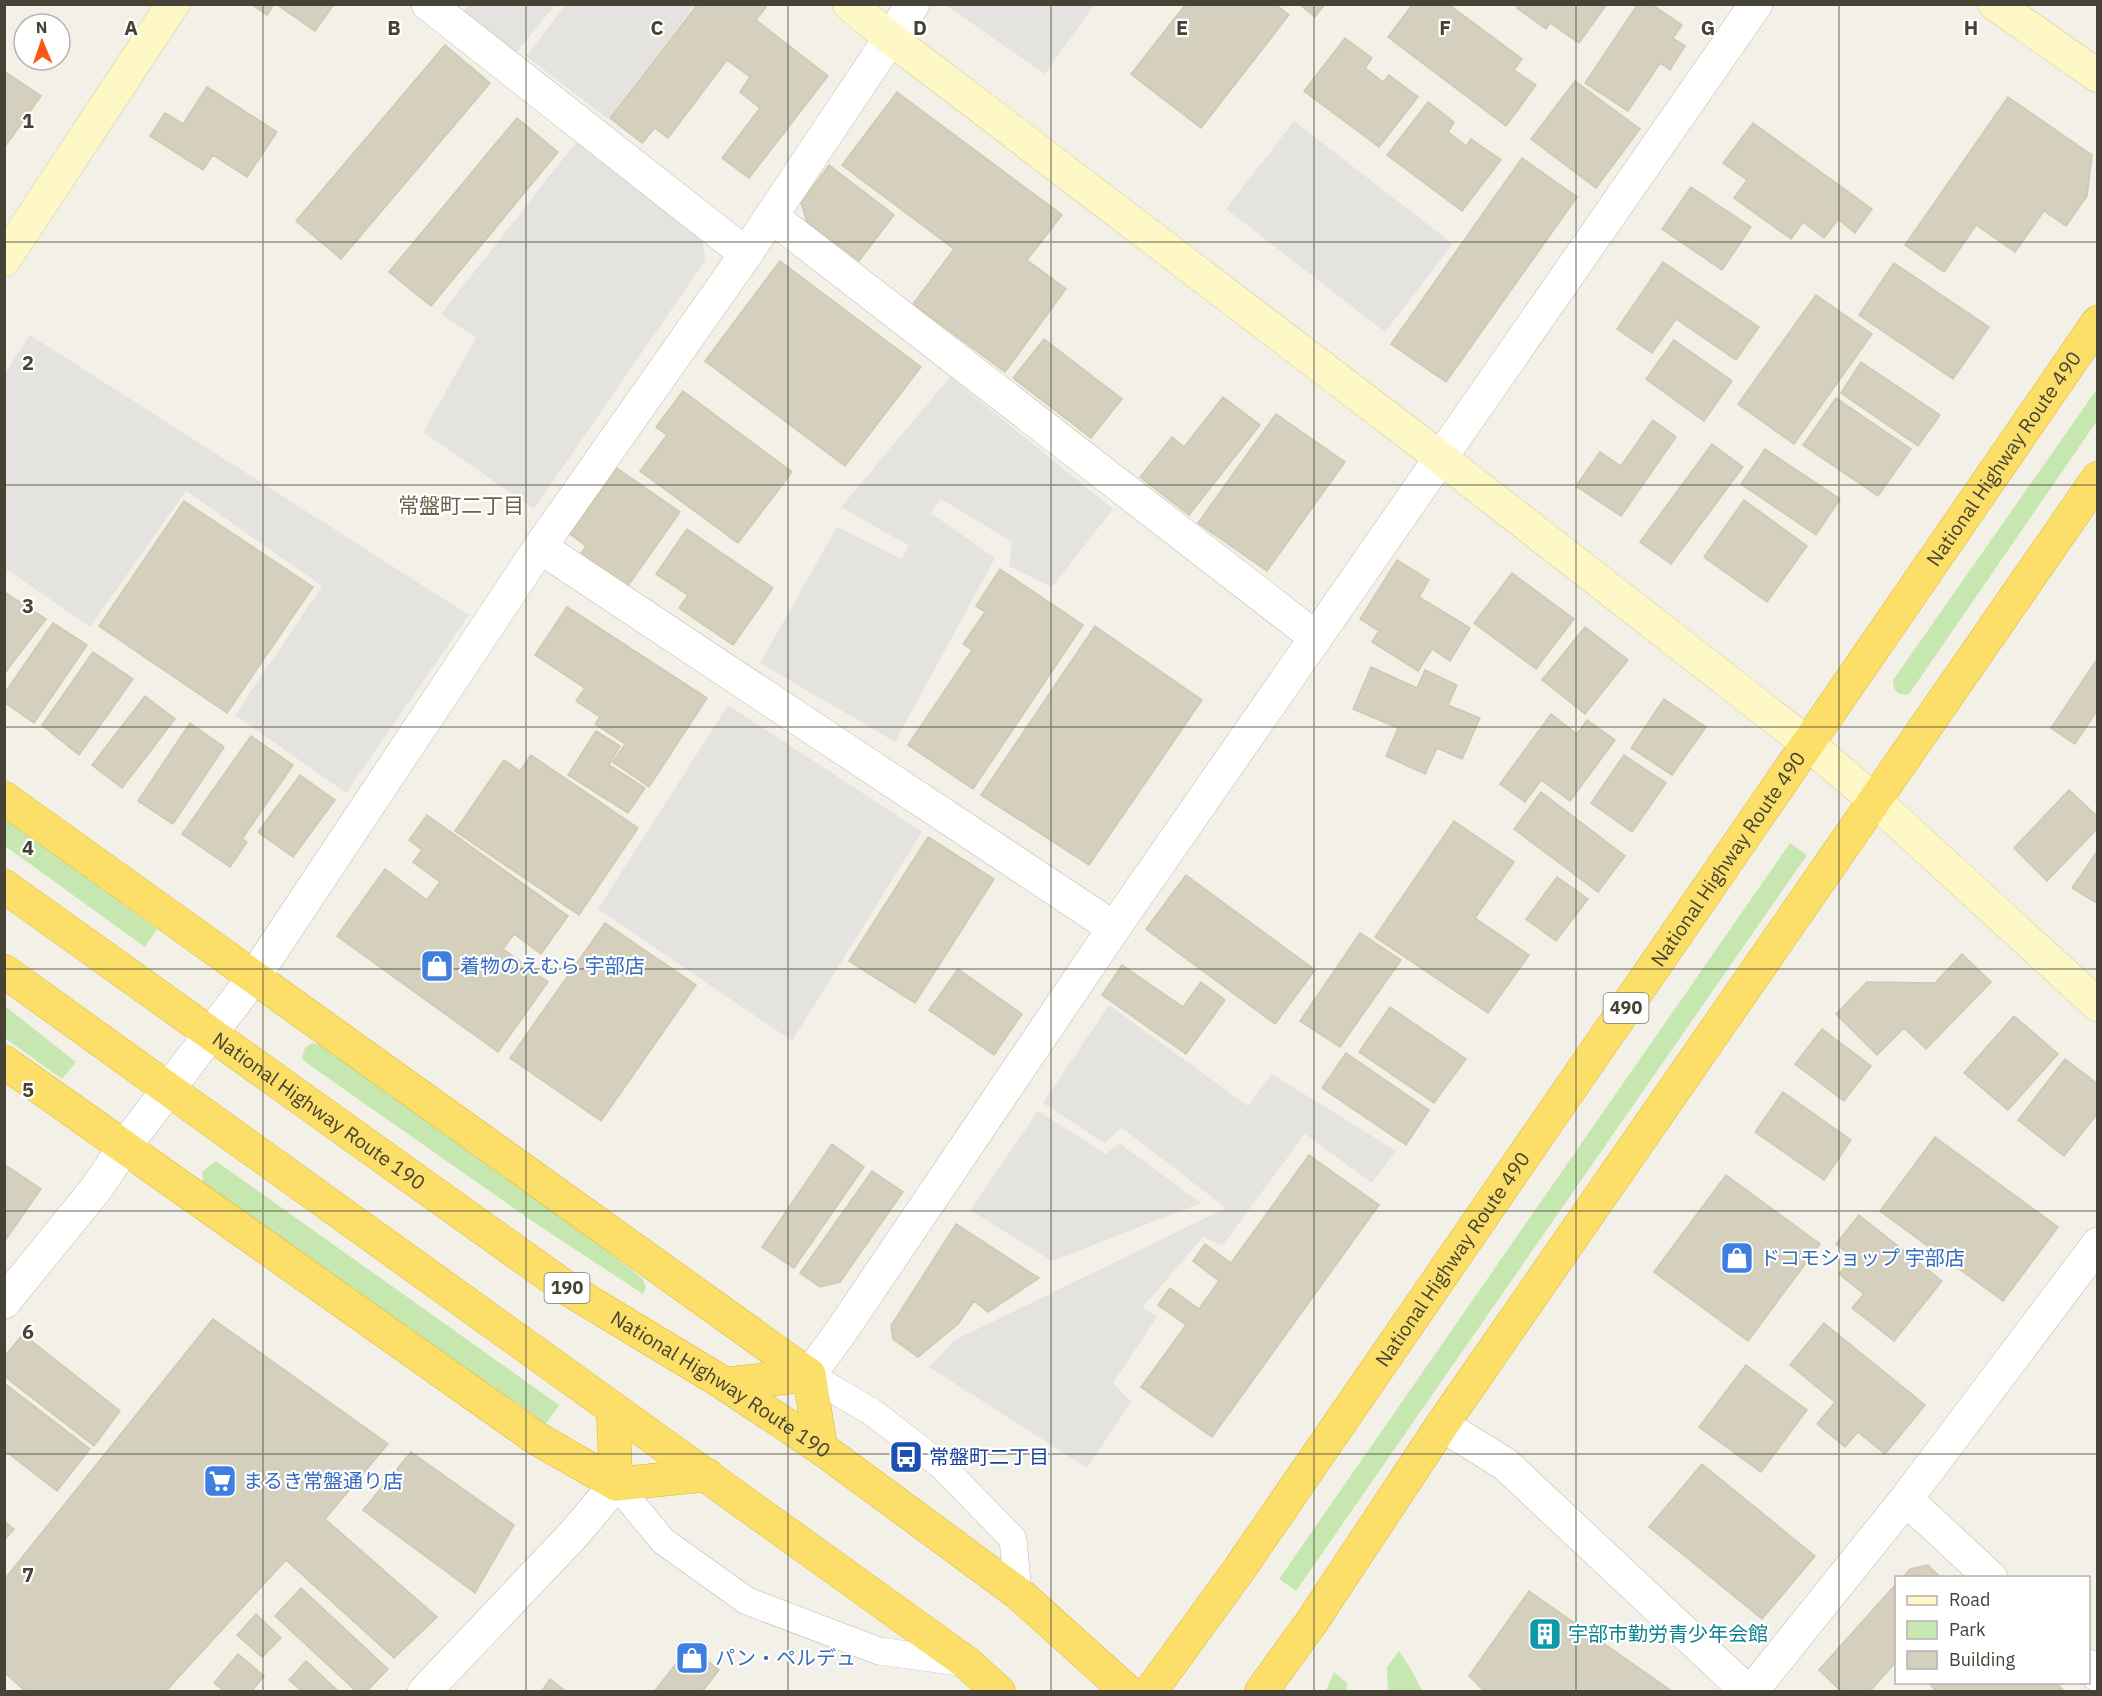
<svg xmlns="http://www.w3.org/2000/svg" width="2102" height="1696" viewBox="0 0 2102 1696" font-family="'IBM Plex Sans','Noto Sans JP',sans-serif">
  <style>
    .green { fill: #c7e7b0 }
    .parking { fill: #e5e3df }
    .building { fill: #d5cfbd; stroke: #d0c8b0; stroke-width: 1.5 }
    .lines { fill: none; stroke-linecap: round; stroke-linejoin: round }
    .lane-casing { stroke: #bfbaaa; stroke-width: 28 }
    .street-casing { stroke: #bfbaaa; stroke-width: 34 }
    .secondary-casing { stroke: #d3cb98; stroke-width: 34 }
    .highway-casing { stroke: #dcb639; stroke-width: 34 }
    .lane { stroke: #fff; stroke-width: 27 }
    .street { stroke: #fff; stroke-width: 33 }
    .secondary { stroke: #fef8c7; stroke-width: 33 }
    .highway { stroke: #fcdf69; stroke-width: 33 }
    .grid { fill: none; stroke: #464236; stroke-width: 1.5; stroke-opacity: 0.55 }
    .labels { text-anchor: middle; stroke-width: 4.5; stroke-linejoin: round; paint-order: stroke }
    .shield { fill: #fff; stroke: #7e7b72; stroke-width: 1.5 }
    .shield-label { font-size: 18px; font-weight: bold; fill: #464236 }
    .street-label { font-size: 20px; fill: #464236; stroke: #fff }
    .shop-label { font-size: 20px; fill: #366cbe; stroke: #fff; text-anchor: start }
    .transit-label { font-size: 20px; fill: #164399; stroke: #fff; text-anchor: start }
    .culture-label { font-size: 20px; fill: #0d838f; stroke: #fff; text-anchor: start }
    .neighbourhood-label { font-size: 21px; fill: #69624d; stroke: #fff }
    .grid-label { font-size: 20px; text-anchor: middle; font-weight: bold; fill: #464236; stroke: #fff; stroke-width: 4.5; stroke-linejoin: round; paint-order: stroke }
  </style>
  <rect width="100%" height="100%" fill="#f3f1e7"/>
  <path class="green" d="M2097 389V421L1909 694C1898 696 1893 692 1893 680Z
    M5 818 157 929 145 947 5 846Z
    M1790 843 1807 855 1296 1591 1279 1579Z
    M5 1006 76 1062 62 1079 5 1038Z
    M312 1043 320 1045 531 1193 642 1278 646 1287 643 1294 532 1221 308 1064 302 1058 305 1048Z
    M216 1161 559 1405 546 1424 203 1183 202 1172Z
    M1399 1651 1412 1671 1422 1691H1388L1387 1667Z
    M1334 1672 1347 1683V1691H1326Z"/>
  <path class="parking" d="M949 4H1094V5L1045 74 947 6Z
    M468 5H555L516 53 463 11Z
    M566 5V4L695 5 608 119 526 56Z
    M1294 121 1453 244 1385 332 1226 209Z
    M577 141 703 240 705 261 534 509 423 432 476 338 441 314Z
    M30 335 469 615 346 793 235 715 322 586 186 491 90 627 5 568V373Z
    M950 377 1113 509 1052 587 1009 566 1012 542 941 499 931 513 995 558 895 742 760 663 837 527 901 559 909 546 841 507Z
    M728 705 922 832 792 1041 598 909Z
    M1109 1005 1248 1106 1272 1074 1396 1151 1372 1183 1305 1134 1222 1246 1203 1237 1143 1307 1157 1317 1113 1383 1131 1402 1087 1468 929 1367 955 1340 1226 1208 1122 1128 1104 1143 1043 1103Z
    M1038 1111 1106 1154 1119 1143 1201 1203 1052 1261 970 1210Z"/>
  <path class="building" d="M251 4H274L267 15Z
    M276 4H334L315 31Z
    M698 4H763L766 7 756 20 828 76 749 178 722 158 760 108 740 92 750 77 727 60 668 138 655 128 642 143 610 118Z
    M1186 4H1275L1289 15 1201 128 1131 74Z
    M1299 4H1325L1315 17Z
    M1413 4H1448L1522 59 1514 70 1536 85 1506 126 1388 37Z
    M1519 4H1607L1579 43 1550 23 1546 29 1517 8Z
    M1638 4H1651L1682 25 1673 38 1685 46 1670 70 1660 63 1628 111 1585 83Z
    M1345 38 1372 58 1365 68 1383 82 1389 75 1418 97 1379 147 1304 91Z
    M445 45 490 83 341 259 296 221Z
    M4 71 41 96 4 148Z
    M1575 81 1640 129 1596 188 1531 139Z
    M207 87 277 132 247 177 213 155 203 170 150 136 165 113 183 124Z
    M897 92 1062 215 1027 260 1066 289 1005 372 913 304 954 249 842 165Z
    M2008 97 2092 155 2087 196 2066 226 2044 211 2015 252 1976 225 1944 272 1905 245Z
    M1428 102 1454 122 1448 132 1466 146 1471 139 1501 160 1462 211 1387 155Z
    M517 118 558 152 431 306 389 272Z
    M1753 123 1872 209 1855 233 1838 219 1824 238 1803 222 1791 239 1734 198 1747 180 1723 163Z
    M1522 158 1577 197 1446 382 1391 344Z
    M829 165 894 215 859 261 807 222 801 203Z
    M1691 187 1751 227 1722 270 1662 229Z
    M780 261 921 367 845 466 705 361Z
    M1663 262 1759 327 1736 360 1676 319 1652 353 1617 329Z
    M1894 263 1989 327 1953 379 1859 315Z
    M1816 295 1872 334 1794 444 1738 404Z
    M1044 339 1122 399 1091 438 1013 378Z
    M1674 340 1732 381 1704 421 1646 379Z
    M1861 362 1940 415 1918 446 1841 393Z
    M683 391 792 472 738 543 640 471 667 435 656 427Z
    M1223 397 1260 425 1189 515 1140 477 1172 437 1184 447Z
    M1836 398 1911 449 1878 496 1803 445Z
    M1276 414 1345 462 1267 571 1198 523Z
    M1653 420 1676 437 1621 516 1576 486 1600 452 1621 466Z
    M1712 444 1743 467 1671 564 1640 542Z
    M1765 449 1840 499 1816 535 1741 484Z
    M617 468 680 512 625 590 578 558 586 546 570 534Z
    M1744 500 1807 546 1767 602 1704 557Z
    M184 501 313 587 227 713 99 626Z
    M687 529 773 588 733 645 679 608 688 595 656 574Z
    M1397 560 1429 580 1419 597 1470 628 1450 661 1432 649 1418 671 1372 642 1379 631 1360 619Z
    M1000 569 1083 625 973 789 908 745 972 650 963 644 985 612 976 606Z
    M1512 573 1574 619 1536 669 1474 623Z
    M4 592 46 619 4 674Z
    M567 607 707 698 649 787 613 762 625 744 595 724 600 717 576 701 585 688 535 655Z
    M53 623 87 645 34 723 4 702V694Z
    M1095 626 1202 700 1089 865 981 795Z
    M1585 627 1628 660 1585 714 1542 680Z
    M93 652 133 679 79 755 42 725Z
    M2098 658V709L2075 744 2051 728Z
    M1371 667 1417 688 1425 670 1457 685 1448 705 1480 718 1462 759 1437 748 1425 774 1386 756 1398 728 1353 709Z
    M145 696 175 719 122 788 92 765Z
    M1664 699 1706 727 1672 775 1631 748Z
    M1551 714 1577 734 1587 720 1615 740 1570 801 1541 780 1525 802 1500 784Z
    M190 723 224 747 173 824 138 801Z
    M596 731 620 746 609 765 645 788 628 813 568 775Z
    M251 736 293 765 242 839 247 842 230 867 182 834Z
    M531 755 638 828 579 915 455 831 504 760 520 771Z
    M1624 755 1666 783 1632 832 1591 803Z
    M300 775 335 800 293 857 258 832Z
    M2069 790 2098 817V828L2047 881 2014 848Z
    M1541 792 1625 856 1598 892 1514 829Z
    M427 815 568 916 541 954 514 934 503 949 548 982 498 1052 337 936 385 869 427 900 440 882 413 862 422 850 409 840Z
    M1454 821 1514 862 1475 918 1529 955 1488 1013 1375 937Z
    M928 837 994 879 915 1003 849 961Z
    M2098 850V904L2072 888Z
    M1186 875 1315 970 1275 1024 1146 929Z
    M1557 877 1588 899 1556 941 1526 919Z
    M605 923 696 985 601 1121 510 1058Z
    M1360 933 1401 960 1340 1047 1300 1021Z
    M1962 954 1991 982 1926 1049 1904 1028 1877 1055 1836 1014 1867 982 1935 983Z
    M1122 965 1183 1007 1201 982 1225 1000 1186 1054 1102 995Z
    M958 969 1022 1014 994 1055 929 1010Z
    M1390 1007 1466 1059 1434 1103 1359 1052Z
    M2014 1016 2058 1054 2008 1110 1964 1073Z
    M1822 1029 1871 1066 1844 1101 1795 1064Z
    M1346 1053 1429 1110 1406 1145 1322 1088Z
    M2065 1059 2098 1084V1113L2064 1156 2018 1120Z
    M1783 1092 1851 1140 1824 1180 1755 1132Z
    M1935 1137 2058 1227 2003 1301 1880 1211Z
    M832 1144 864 1167 794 1268 762 1247Z
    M1309 1155 1379 1205 1212 1437 1141 1387 1186 1325 1158 1305 1170 1288 1199 1309 1219 1281 1193 1261 1205 1244 1231 1263Z
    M4 1164 41 1189 4 1242Z
    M872 1171 903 1192 840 1282 820 1287 800 1273Z
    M1726 1175 1820 1244 1748 1341 1654 1272Z
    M1859 1215 1942 1281 1894 1341 1852 1308 1864 1294 1839 1274 1853 1257 1836 1244Z
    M956 1224 1039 1278 988 1312 974 1301 958 1324 918 1357 893 1339 891 1326Z
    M213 1319 388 1444 325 1519 437 1617 394 1658 286 1560 165 1692H26L4 1672V1580Z
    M1824 1323 1925 1405 1885 1454 1858 1432 1845 1447 1817 1424 1835 1402 1790 1365Z
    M23 1334 120 1411 94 1446 4 1376V1357Z
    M1746 1365 1807 1410 1761 1472 1699 1427Z
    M4 1383 90 1449 57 1491 4 1450Z
    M411 1452 514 1525 475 1593 363 1510Z
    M1702 1464 1815 1556 1762 1619 1649 1527Z
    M4 1521 14 1529 4 1540Z
    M1928 1565 1941 1578H1902L1910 1569Z
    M1896 1584V1662L1869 1692H1842L1819 1670Z
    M301 1588 388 1669 366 1692H357L275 1616Z
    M1529 1591 1673 1692H1485L1469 1676Z
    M256 1614 281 1638 262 1657 237 1635Z
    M689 1647 719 1670 702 1692H654Z
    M238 1654 264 1676 251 1692H225L214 1683Z
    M306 1661 339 1692H303L289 1680Z
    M550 1679 567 1692H541Z
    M1928 1682H2055L2065 1692H1937Z"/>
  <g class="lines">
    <g class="lane-casing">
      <path id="lane" d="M809 1375 872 1412 942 1466 1013 1539 1018 1593
        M616 1484 663 1541 747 1601 879 1651 967 1663"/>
    </g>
    <g class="street-casing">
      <path id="street" d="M428 4 746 254
        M771 216 1315 637
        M540 547 1114 928
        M4 1302 96 1189 125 1146 254 977 540 547 746 254 913 4
        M809 1375 840 1333 1114 928 1756 4
        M1442 1425 1505 1464 1748 1692
        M1906 1499 1991 1578
        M2088 1666 2098 1675
        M424 1692 574 1534 616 1484
        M1751 1692 1906 1499 2098 1244"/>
    </g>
    <g class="secondary-casing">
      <path id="secondary" d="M849 4 890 38 1441 458 1807 743 1874 800 2098 1005
        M1995 4 2098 76
        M4 260 173 4"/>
    </g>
    <g class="highway-casing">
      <g id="highway">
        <path d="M4 798 809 1375 821 1448"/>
        <path id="s1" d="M4 886 568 1289 725 1384 821 1448 1018 1593 1128 1692"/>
        <path d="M4 971 967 1663 999 1692"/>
        <path d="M4 1062 536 1438 616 1484 707 1475"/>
        <path d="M725 1384 809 1375"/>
        <path d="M613 1409 616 1484"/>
        <path id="s2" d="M1150 1692 1238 1571 2098 322"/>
        <path d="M1261 1692 1311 1623 1442 1425 2098 478"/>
      </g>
    </g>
    <use href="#lane" class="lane"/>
    <use href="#street" class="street"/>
    <use href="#secondary" class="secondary"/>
    <use href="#highway" class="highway"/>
  </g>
  <path class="grid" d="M263 4V1692M526 4V1692M788 4V1692M1051 4V1692M1314 4V1692M1576 4V1692M1839 4V1692M4 242H2098M4 485H2098M4 727H2098M4 969H2098M4 1211H2098M4 1454H2098"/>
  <defs>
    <g id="shop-square" transform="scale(1.725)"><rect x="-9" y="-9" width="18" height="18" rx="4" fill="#3f7fe0" stroke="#fff"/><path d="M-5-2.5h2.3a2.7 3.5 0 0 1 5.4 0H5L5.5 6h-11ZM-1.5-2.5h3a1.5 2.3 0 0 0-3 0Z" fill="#fff"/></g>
    <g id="bus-square" transform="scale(1.725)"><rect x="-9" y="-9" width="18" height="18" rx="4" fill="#1a4fb4" stroke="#fff"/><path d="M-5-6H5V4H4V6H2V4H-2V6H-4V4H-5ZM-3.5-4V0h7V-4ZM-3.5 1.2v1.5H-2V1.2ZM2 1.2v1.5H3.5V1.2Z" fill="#fff"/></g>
    <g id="supermarket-square" transform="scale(1.725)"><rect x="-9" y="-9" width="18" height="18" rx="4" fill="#3f7fe0" stroke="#fff"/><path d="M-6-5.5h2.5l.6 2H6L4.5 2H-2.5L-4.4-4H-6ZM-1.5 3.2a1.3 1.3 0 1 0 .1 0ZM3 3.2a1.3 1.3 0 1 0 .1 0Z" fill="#fff"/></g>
    <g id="building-square" transform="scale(1.725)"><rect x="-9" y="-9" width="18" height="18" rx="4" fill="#0f9aa8" stroke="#fff"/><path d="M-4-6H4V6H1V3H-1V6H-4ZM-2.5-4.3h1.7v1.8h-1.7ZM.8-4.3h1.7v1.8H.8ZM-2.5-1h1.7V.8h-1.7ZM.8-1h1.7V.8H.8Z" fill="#fff"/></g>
  </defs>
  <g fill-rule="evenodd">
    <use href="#shop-square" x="437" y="966"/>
    <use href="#shop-square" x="1737" y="1258"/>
    <use href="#bus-square" x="906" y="1457"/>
    <use href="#supermarket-square" x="220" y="1481"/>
    <use href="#building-square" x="1545" y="1634"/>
    <use href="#shop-square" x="692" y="1658"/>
  </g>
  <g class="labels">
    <g class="shield">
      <rect x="1603.5" y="993" width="45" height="30" rx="4.5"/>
      <rect x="544.5" y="1273" width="45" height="30" rx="4.5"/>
    </g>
    <g class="shield-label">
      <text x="1626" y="1014">490</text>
      <text x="567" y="1294">190</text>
    </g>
    <g class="street-label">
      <text dy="7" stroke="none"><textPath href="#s2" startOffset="1500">National Highway Route 490</textPath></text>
      <text dy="7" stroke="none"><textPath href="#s2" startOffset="1014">National Highway Route 490</textPath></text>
      <text dy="7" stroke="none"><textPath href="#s1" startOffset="387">National Highway Route 190</textPath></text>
      <text dy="7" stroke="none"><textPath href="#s2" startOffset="528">National Highway Route 490</textPath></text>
      <text dy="7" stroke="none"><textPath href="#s1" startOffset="873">National Highway Route 190</textPath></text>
    </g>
    <g class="shop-label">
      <text x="460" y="973">着物のえむら 宇部店</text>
      <text x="1760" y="1265">ドコモショップ 宇部店</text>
      <text x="243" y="1488">まるき常盤通り店</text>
      <text x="715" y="1665">パン・ペルデュ</text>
    </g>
    <g class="transit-label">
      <text x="929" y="1464">常盤町二丁目</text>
    </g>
    <g class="culture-label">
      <text x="1568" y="1641">宇部市勤労青少年会館</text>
    </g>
    <g class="neighbourhood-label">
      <text x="461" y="513">常盤町二丁目</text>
    </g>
  </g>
  <g class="grid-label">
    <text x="131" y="35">A</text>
    <text x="394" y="35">B</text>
    <text x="657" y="35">C</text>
    <text x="920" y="35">D</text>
    <text x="1182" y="35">E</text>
    <text x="1445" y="35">F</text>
    <text x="1708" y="35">G</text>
    <text x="1971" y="35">H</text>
    <text x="28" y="128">1</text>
    <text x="28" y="370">2</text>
    <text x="28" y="613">3</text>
    <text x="28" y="855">4</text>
    <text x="28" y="1097">5</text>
    <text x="28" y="1339">6</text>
    <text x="28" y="1582">7</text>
  </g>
  <rect width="2102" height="1696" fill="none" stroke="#464236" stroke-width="12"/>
  <rect x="1895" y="1576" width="195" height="108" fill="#ffffff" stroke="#b5b3af" stroke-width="1.5"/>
  <rect x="1907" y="1596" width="30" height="9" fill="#fef8c7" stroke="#b5b3af" stroke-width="1.5"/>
  <text x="1949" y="1606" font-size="18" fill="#464236">Road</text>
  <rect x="1907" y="1621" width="30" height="18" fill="#c7e7b0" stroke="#b5b3af" stroke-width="1.5"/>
  <text x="1949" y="1636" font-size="18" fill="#464236">Park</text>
  <rect x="1907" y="1651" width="30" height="18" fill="#d5cfbd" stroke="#b5b3af" stroke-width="1.5"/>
  <text x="1949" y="1666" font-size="18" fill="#464236">Building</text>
  <g transform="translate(42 42) rotate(358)"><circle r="28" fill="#ffffff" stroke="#b5b3af" stroke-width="1.5"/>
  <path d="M0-4.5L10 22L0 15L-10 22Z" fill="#f8591a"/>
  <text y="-9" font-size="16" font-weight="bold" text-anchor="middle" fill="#464236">N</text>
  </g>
</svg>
